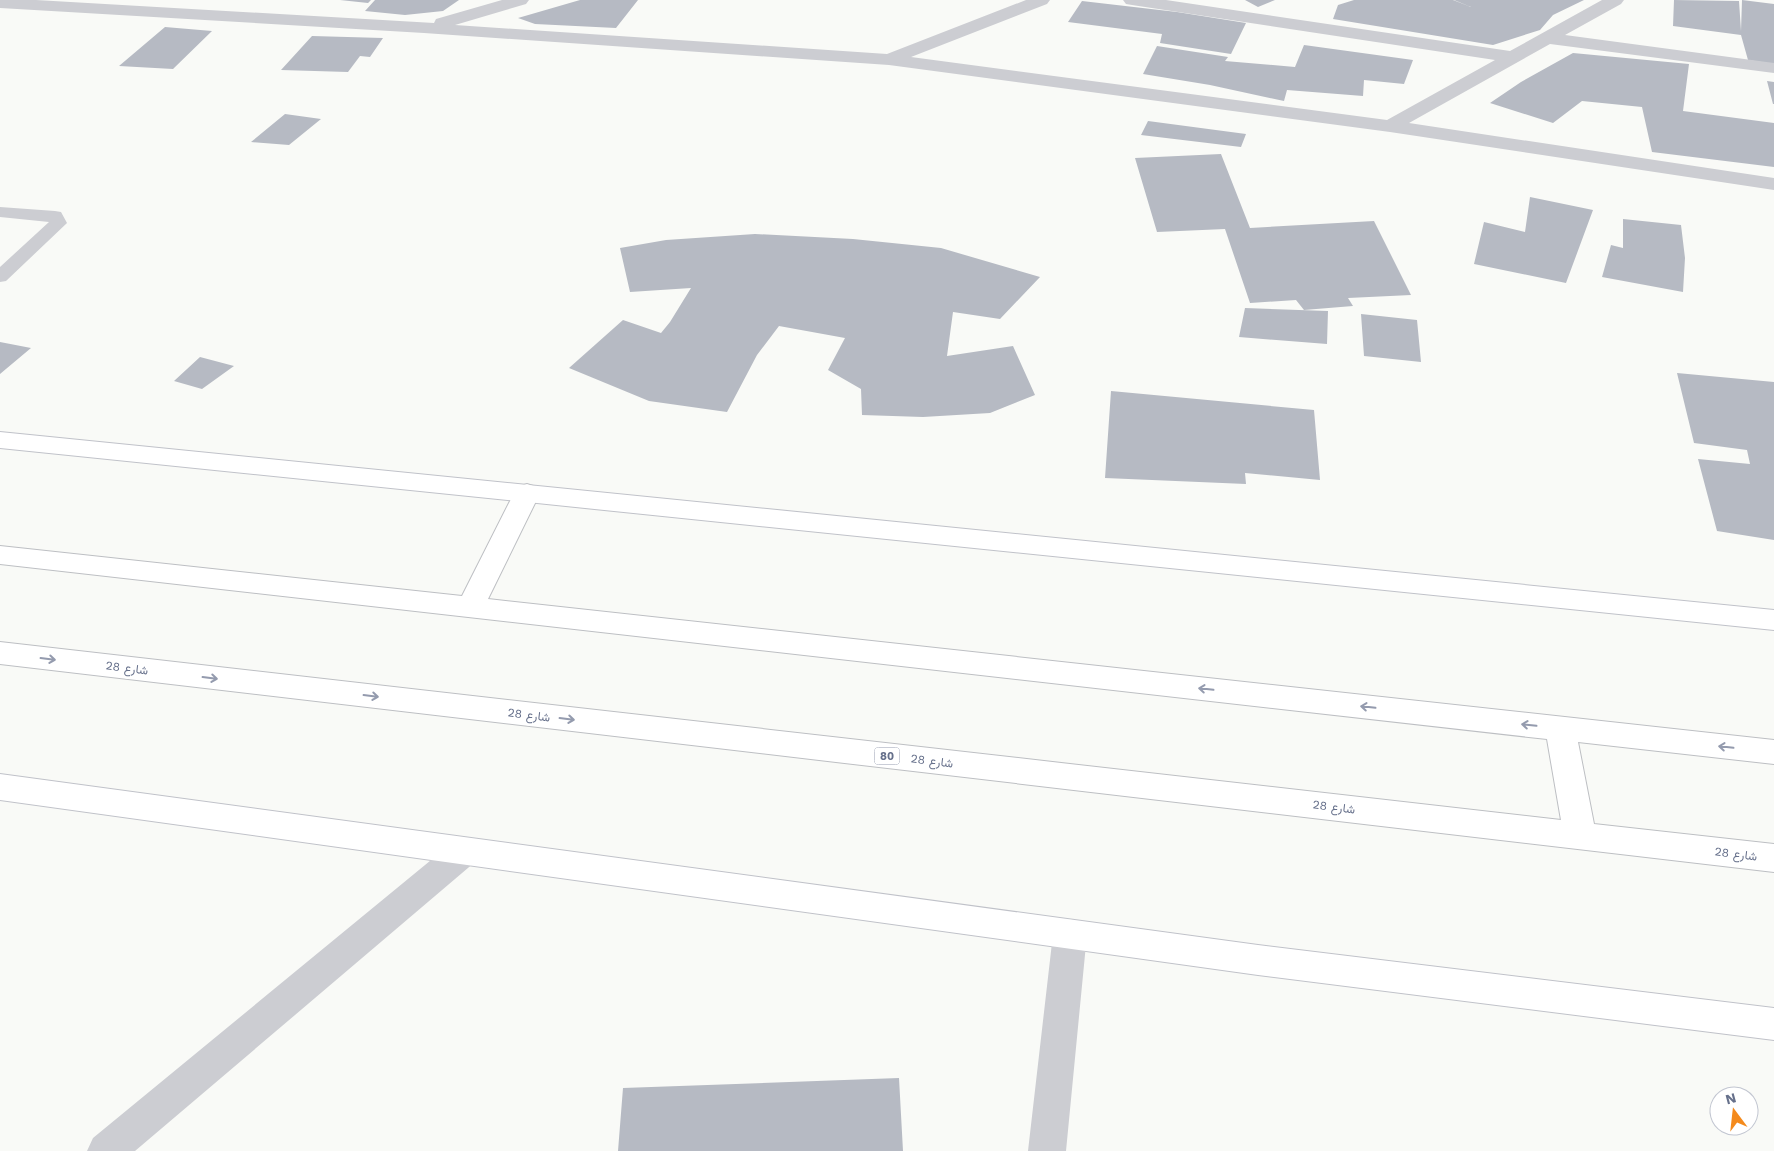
<svg xmlns="http://www.w3.org/2000/svg" width="1774" height="1151" viewBox="0 0 1774 1151" font-family="'Work Sans',Vazirmatn,sans-serif">
  <style>
    .building { fill: #b6bac3 }
    .lines { fill: none; stroke-linecap: round; stroke-linejoin: round }
    .secondary-casing { stroke: #c0c2c9; stroke-width: 2 }
    .trunk-casing { stroke: #bdbfc3; stroke-width: 2 }
    .service { fill: #cccdd2; fill-rule: evenodd }
    .minor { fill: #cccdd2; fill-rule: evenodd }
    .secondary { fill: #fff; fill-rule: evenodd }
    .trunk { fill: #fff; fill-rule: evenodd }
    .oneway { stroke: #949bae }
    .labels { text-anchor: middle; stroke-width: 5; stroke-linejoin: round; paint-order: stroke }
    .shield { fill: #fff; stroke: #949bae; stroke-width: 1 }
    .shield-label { font-size: 11px; font-weight: bold; fill: #66708b }
    .street-label { font-size: 12px; fill: #66708b; stroke: #fff }
  </style>
  <rect width="100%" height="100%" fill="#f9faf7"/>
  <path class="building" d="M340 0H371L368 3Z
    M375 0H459L443 11 405 15 365 11Z
    M580 0H638L616 28 535 24 518 18Z
    M1245 0H1275L1258 7Z
    M1354 0H1453L1471 7 1454 0H1584L1553 15 1540 30 1493 45 1333 19 1338 5Z
    M1674 0 1739 1 1741 31 1742 0 1774 4V64L1748 60 1741 35 1673 26Z
    M1082 1 1177 12 1246 23 1231 54 1160 43 1162 34 1068 22Z
    M165 27 212 31 173 69 119 66Z
    M312 36 383 38 370 57 360 56 348 72 281 70Z
    M1304 45 1413 60 1404 84 1364 80 1363 96 1287 90 1284 101 1210 85 1143 74 1157 46 1228 57 1225 61 1295 67Z
    M1573 53 1689 64 1683 111 1774 123V167L1652 152 1642 107 1582 101 1553 123 1490 103 1521 82Z
    M1767 81 1774 82V104H1773Z
    M285 114 321 119 289 145 251 142Z
    M1148 121 1246 134 1241 147 1141 135Z
    M1221 154 1250 228 1374 221 1411 295 1348 298 1353 306 1304 310 1296 300 1250 303 1225 229 1157 232 1135 158Z
    M1530 197 1593 210 1566 283 1474 264 1484 222 1525 232Z
    M1623 219 1681 225 1685 258 1683 292 1602 277 1611 245 1623 248Z
    M755 234 853 239 941 248 1040 277 1000 319 953 312 947 356 1013 346 1035 395 990 413 923 417 862 415 861 389 828 370 845 338 779 326 757 355 727 412 649 401 569 368 623 320 661 333 670 322 691 288 630 292 620 248 666 240Z
    M1245 308 1328 311 1327 344 1239 337Z
    M1361 314 1417 320 1421 362 1364 356Z
    M0 342 31 348 0 374Z
    M200 357 234 366 202 389 174 381Z
    M1677 373 1774 382V540L1717 531 1698 459 1750 464 1747 450 1694 443Z
    M1111 391 1314 410 1320 480 1245 473 1246 484 1105 478Z
    M899 1078 903 1151H618L623 1088Z"/>
  <g class="lines">
    <g class="secondary-casing">
      <path id="secondary" d="M0 432 1774 610V630L0 448Z
        M0 774 1258 945 1774 1008V1040L1258 975 0 800Z"/>
    </g>
    <g class="trunk-casing">
      <path id="trunk" d="M527 484 536 487 540 493 488 599 1774 740V764L1578 742 1594 824 1774 844V872L0 664V642L1561 820 1547 739 0 564V546L462 596 514 493 518 487Z"/>
    </g>
    <path class="service" d="M0 207 55 211 61 212 67 223 6 281 0 282V267L49 222 0 217Z"/>
    <path class="minor" d="M0 0H36L434 23 436 19 502 0H529L526 4 455 25 887 54 1026 0H1050L1047 4 911 57 1387 120 1495 60 1132 5 1126 4 1123 0H1166L1510 51 1602 0H1624L1621 4 1565 35 1774 63V73L1550 44 1409 123 1774 178V190L1390 132 889 65 424 33 0 8Z
      M464 838 475 842 480 852 475 862 135 1151H87L93 1138 453 842Z
      M1070 919 1082 923 1087 934 1066 1151H1028L1053 934 1058 923Z"/>
    <use href="#secondary" class="secondary"/>
    <use href="#trunk" class="trunk"/>
  </g>
  <defs><path id="oneway-shaft" d="M-6 0H5M1.5-3L5.5 0L1.5 3" fill="none" stroke-width="1.6" stroke-linecap="round" stroke-linejoin="round" transform="scale(1.25)"/></defs>
  <g class="oneway">
    <use href="#oneway-shaft" transform="translate(48 659) rotate(7)"/>
    <use href="#oneway-shaft" transform="translate(210 678) rotate(7)"/>
    <use href="#oneway-shaft" transform="translate(1206 689) rotate(-174)"/>
    <use href="#oneway-shaft" transform="translate(371 696) rotate(7)"/>
    <use href="#oneway-shaft" transform="translate(1368 707) rotate(-174)"/>
    <use href="#oneway-shaft" transform="translate(567 719) rotate(7)"/>
    <use href="#oneway-shaft" transform="translate(1529 725) rotate(-174)"/>
    <use href="#oneway-shaft" transform="translate(1726 747) rotate(-174)"/>
  </g>
  <g class="labels">
    <rect class="shield" x="874.5" y="747.5" width="25" height="17" rx="4"/>
    <g class="shield-label">
      <text x="887" y="760">80</text>
    </g>
    <g class="street-label">
      <text transform="translate(127 668) rotate(7)" y="4">شارع 28</text>
      <text transform="translate(529 715) rotate(7)" y="4">شارع 28</text>
      <text transform="translate(932 761) rotate(7)" y="4">شارع 28</text>
      <text transform="translate(1334 807) rotate(7)" y="4">شارع 28</text>
      <text transform="translate(1736 854) rotate(7)" y="4">شارع 28</text>
    </g>
  </g>
  <g transform="translate(1734 1111) rotate(345)"><circle r="24" fill="#ffffff" stroke="#c2c6d1"/>
  <path d="M0-4L9 19L0 12L-9 19Z" fill="#f48a1c"/>
  <text y="-8" font-size="14" font-weight="bold" text-anchor="middle" fill="#66708b">N</text>
  </g>
</svg>
